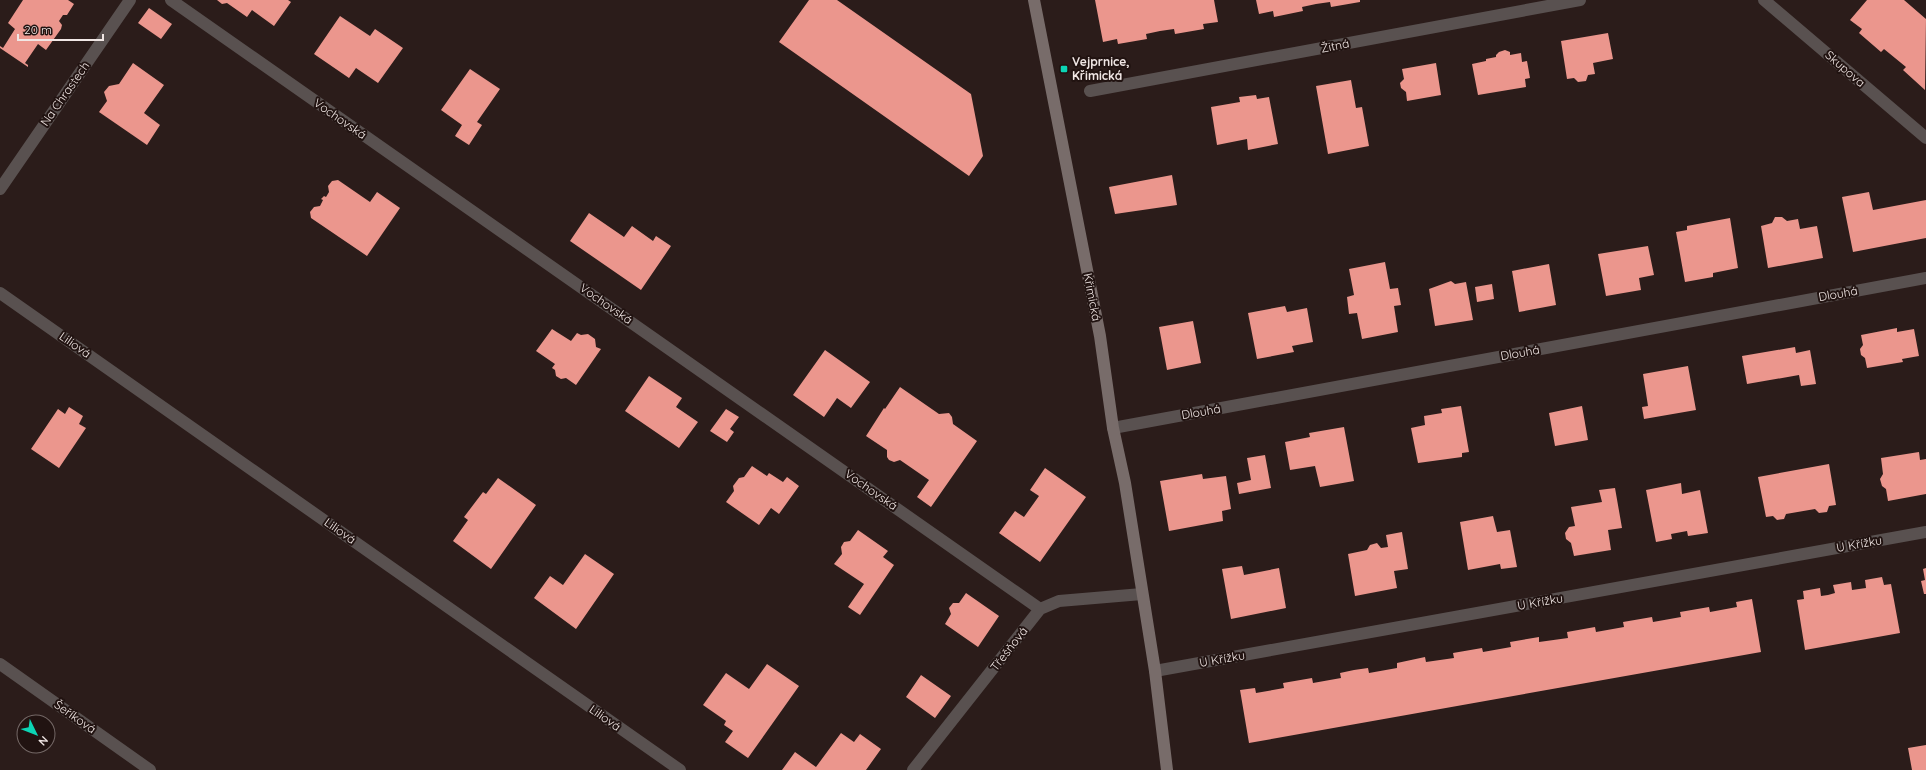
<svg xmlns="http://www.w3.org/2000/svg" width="1926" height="770" viewBox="0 0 1926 770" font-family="Quicksand,sans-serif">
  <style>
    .building { fill: #eb968d }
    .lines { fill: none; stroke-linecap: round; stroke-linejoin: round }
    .street { stroke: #595150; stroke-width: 12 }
    .secondary { stroke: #786c6a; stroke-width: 12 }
    .poi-dot { fill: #0cd5b5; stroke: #211311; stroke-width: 1.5 }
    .labels { text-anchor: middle; stroke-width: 4; stroke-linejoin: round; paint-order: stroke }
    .street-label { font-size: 12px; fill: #f1e7e5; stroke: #211311 }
    .poi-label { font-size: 12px; font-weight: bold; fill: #f1e7e5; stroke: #211311; text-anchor: start }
  </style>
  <rect width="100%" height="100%" fill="#2b1c1a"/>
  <path class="building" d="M23 0H68L74 4 67 15H63L59 21 62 25 61 29 46 50 38 44 25 63 28 65V67L0 48V46L3 48 15 29 8 23Z
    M217 0H288L291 2 274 26 252 10 247 17 227 3 222 4Z
    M809 0H837L971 94 983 156 969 176 779 42Z
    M1095 0H1214L1218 22 1203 24 1204 29 1175 34 1174 29 1160 31 1146 34 1147 39 1118 44 1117 39 1103 42Z
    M1256 0H1360V2L1331 7 1330 2 1316 4 1302 7 1303 11 1274 17 1273 11 1259 14Z
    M1867 0H1904L1926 19 1925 90 1903 70 1906 67 1884 49 1881 52 1859 33 1862 29 1850 20Z
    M149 8 172 24 161 39 138 23Z
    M340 16 370 36 375 29 403 48 378 83 356 68 349 78 314 54Z
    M1608 33 1613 59 1593 63 1595 74 1588 75 1586 81 1578 82 1574 78 1567 79 1561 41Z
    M1505 50 1510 52V55L1521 53 1522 62 1527 61 1530 78 1525 79 1526 87 1478 95 1472 64 1486 61V59L1496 57V55L1499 52Z
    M133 63 164 85 144 113 160 125 147 145 99 112 107 101 104 92 109 86 119 84Z
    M1436 63 1441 95 1407 101 1406 92 1401 88 1400 83 1404 79 1402 69Z
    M470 69 500 89 477 122 482 125 469 145 455 136 462 125 441 110Z
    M1351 80 1356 108 1362 107 1369 146 1328 154 1316 86Z
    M1256 95 1257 99 1269 97 1278 144 1248 150 1247 139 1217 145 1211 107 1240 102 1239 97Z
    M1172 175 1177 205 1115 214 1109 187Z
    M338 180 370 202 377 192 400 208 367 256 311 218 310 212 314 207 320 206 323 200 321 199 324 196 326 197 329 192 328 186 332 181Z
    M1869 192 1873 210 1926 200V238L1853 252 1842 197Z
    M589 213 624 237 632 226 653 241 656 236 671 246 641 290 570 241Z
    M1775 217H1782L1787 221 1798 219 1800 229 1817 226 1823 258 1768 268 1761 226 1772 223Z
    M1730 218 1738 268 1713 273V277L1685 282 1676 232 1687 230V226Z
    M1648 246 1654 275 1639 278 1641 290 1606 296 1598 254Z
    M1385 262 1390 289 1398 288 1401 305 1394 306 1398 332 1362 339 1357 313 1349 314 1347 297 1354 295 1349 269Z
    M1549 264 1556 305 1519 312 1512 271Z
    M1451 281 1455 284 1466 282 1473 320 1435 326 1429 289Z
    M1492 284 1494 299 1477 302 1475 287Z
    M1285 306 1287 312 1307 308 1313 342 1292 346 1294 352 1257 359 1248 313Z
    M1193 321 1201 363 1167 370 1159 327Z
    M1897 328V332L1914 329 1919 356 1902 359 1903 362 1867 368 1865 358 1861 355 1860 349 1863 345 1861 335Z
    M552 329 571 341 577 333 581 335 588 334 595 339 596 347 601 349 576 385 566 378 561 379 556 376 555 370 552 368 555 364 536 351Z
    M1795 347 1796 353 1810 350 1816 384 1801 386 1799 375 1747 384 1742 356Z
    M825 350 870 382 851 408 837 398 824 417 793 395Z
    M1688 366 1696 410 1644 419 1642 407 1648 406 1643 374Z
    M649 376 682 398 676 407 698 422 679 448 625 411Z
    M900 387 939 414 949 413 952 417 953 424 977 441 931 507 917 497 929 480 900 460 894 462 889 460 887 457V450L866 436 884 408 885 409Z
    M1461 406 1469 452 1462 453V457L1418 463 1411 428 1425 425 1424 416 1442 413 1441 409Z
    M1582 406 1588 440 1555 446 1549 413Z
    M69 407 83 416 79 424 86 428 59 468 31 449 58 409 65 414Z
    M726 409 739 417 730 429 734 432 727 442 710 431Z
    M1344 427 1354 481 1320 487 1315 466 1290 470 1285 442 1310 437 1309 433Z
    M1919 452 1920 460 1926 459V494L1888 501 1886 489 1882 486 1880 479 1883 474 1881 458Z
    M1265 455 1271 488 1239 494 1237 483 1251 480 1247 458Z
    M1829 464 1836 505 1829 506 1827 512 1819 513 1815 509 1786 514 1784 519 1777 520 1773 516 1766 517 1758 477Z
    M752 466 767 476 769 473 783 482 787 477 799 486 779 514 771 508 759 525 726 502 734 491 733 486 739 478 744 477Z
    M1045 468 1086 497 1040 562 999 533 1015 511 1024 517 1039 496 1030 490Z
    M1202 474 1203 479 1226 476 1231 509 1222 511 1223 521 1169 531 1160 481Z
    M498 478 536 505 491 569 453 541 468 520 464 517 483 492 486 494Z
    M1681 483 1682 494 1700 490 1708 533 1688 536 1687 531 1671 534 1672 539 1656 542 1646 490Z
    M1615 488 1622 528 1608 530 1611 550 1574 556 1571 543 1566 539 1565 533 1569 527 1575 526 1571 507 1602 502 1599 490Z
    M1493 516 1497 532 1510 530 1517 567 1501 569 1500 564 1468 570 1460 522Z
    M858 530 888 551 883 557 894 565 860 615 848 607 864 584 834 564 842 554 841 547 844 542 850 541Z
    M1402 532 1408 569 1394 571 1397 588 1355 596 1348 554 1367 550 1370 545 1377 543 1381 548 1388 547 1386 535Z
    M585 554 614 574 576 629 534 598 550 576 563 585Z
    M1242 566 1244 575 1279 568 1286 608 1231 619 1222 569Z
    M1926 568V594H1924L1921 581 1925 580 1923 569Z
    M1882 577 1884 585 1891 584 1900 633 1805 650 1797 600 1804 599 1803 591 1820 588 1821 596 1828 595 1835 593 1833 585 1851 582 1852 590 1866 588 1865 580Z
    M966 593 999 616 978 647 945 624 951 614 949 608 953 603H959Z
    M1752 599 1761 652 1249 743 1240 690 1255 688 1256 693 1284 688 1283 683 1312 678 1313 683 1341 678 1340 673 1354 670 1368 668 1369 673 1397 668V663L1425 657 1426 662 1454 658 1453 653 1482 648 1483 652 1511 647 1510 642 1539 637V642L1568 638 1567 632 1595 627 1596 632 1624 627 1623 622 1652 617 1653 622 1681 617 1680 612 1709 607 1710 612 1737 607 1736 602Z
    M767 664 799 686 748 758 725 742 733 731 724 725 726 721 703 705 726 673 749 689Z
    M921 675 951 696 935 718 906 697Z
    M841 733 854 742 860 734 881 749 866 770H782L795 752 816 767Z
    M1926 745V770H1912L1908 748Z"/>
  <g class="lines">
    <path class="street" d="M171 0 1040 609
      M1764 0 1926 138
      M1090 91 1580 0
      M0 189 130 0
      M0 293 680 770
      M1113 428 1926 278
      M0 664 150 770
      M1155 671 1926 532
      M913 770 1040 609 1059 601 1142 594"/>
    <path class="secondary" d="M1034 0 1100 336 1113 428 1125 483 1155 671 1167 770"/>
  </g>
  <rect class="poi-dot" x="1060" y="65" width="8" height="8" rx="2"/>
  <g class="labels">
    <g class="street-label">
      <text transform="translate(1335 46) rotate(-11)" y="4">Žitná</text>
      <text transform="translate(1845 69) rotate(41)" y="4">Skupova</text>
      <text transform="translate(65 94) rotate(-55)" y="4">Na Chrastech</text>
      <text transform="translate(340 119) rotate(35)" y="4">Vochovská</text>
      <text transform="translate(1838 294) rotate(-10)" y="4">Dlouhá</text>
      <text transform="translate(1092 297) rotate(79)" y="4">Křimická</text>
      <text transform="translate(606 304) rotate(35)" y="4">Vochovská</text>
      <text transform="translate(75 345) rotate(35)" y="4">Liliová</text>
      <text transform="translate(1520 353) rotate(-10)" y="4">Dlouhá</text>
      <text transform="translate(1201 412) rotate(-10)" y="4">Dlouhá</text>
      <text transform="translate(871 490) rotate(35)" y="4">Vochovská</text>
      <text transform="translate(340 531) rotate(35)" y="4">Liliová</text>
      <text transform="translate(1859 544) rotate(-10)" y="4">U Křížku</text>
      <text transform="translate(1540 602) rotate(-10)" y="4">U Křížku</text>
      <text transform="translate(1009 649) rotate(-52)" y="4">Třešňová</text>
      <text transform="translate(1222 659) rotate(-10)" y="4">U Křížku</text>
      <text transform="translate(75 717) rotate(35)" y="4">Šeříková</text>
      <text transform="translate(605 718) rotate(35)" y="4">Liliová</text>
    </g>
    <g class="poi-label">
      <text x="1072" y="66">Vejprnice,<tspan x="1072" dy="14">Křimická</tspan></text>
    </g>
  </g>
  <g transform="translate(36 734) rotate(133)"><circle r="19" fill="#211311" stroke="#746866"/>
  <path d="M0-3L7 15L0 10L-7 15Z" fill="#0cd5b5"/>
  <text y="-6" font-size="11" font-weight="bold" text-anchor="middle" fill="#f1e7e5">N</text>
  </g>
  <path d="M18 34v6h85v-6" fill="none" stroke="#f1e7e5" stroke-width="2"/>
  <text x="24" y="34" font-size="12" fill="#f1e7e5" stroke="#211311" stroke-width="3" paint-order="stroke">20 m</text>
</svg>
